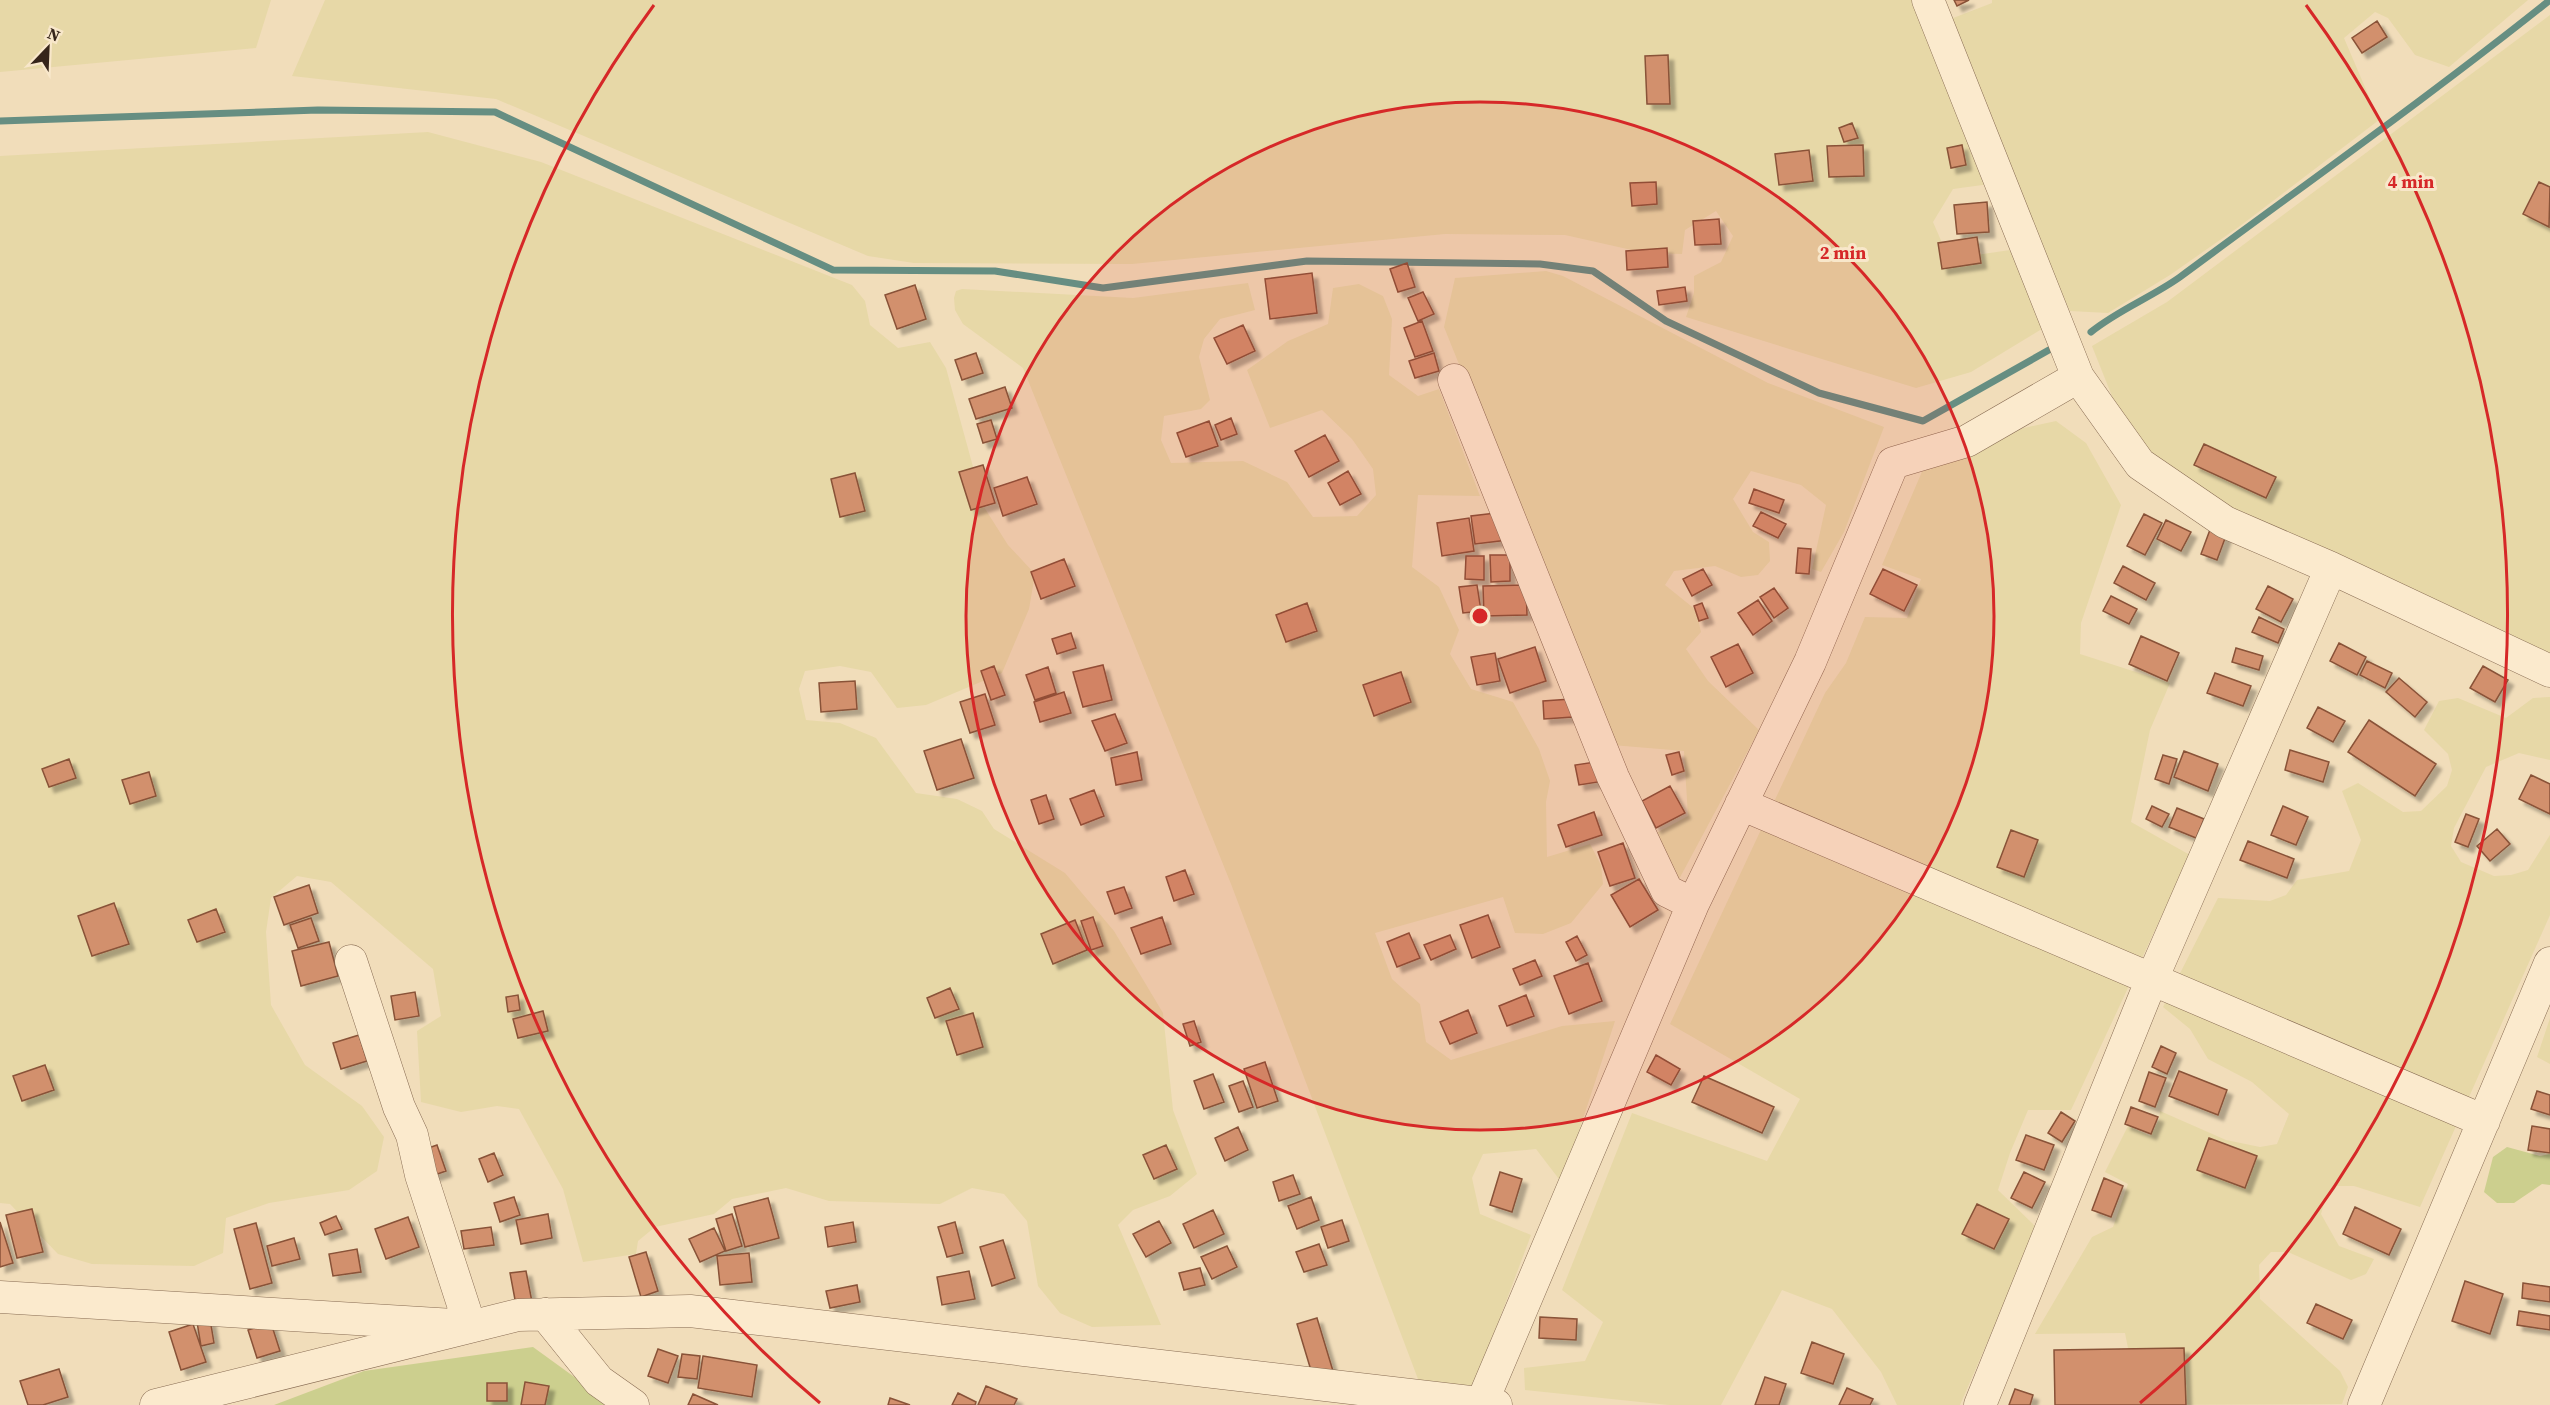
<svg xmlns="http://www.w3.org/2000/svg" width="2550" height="1405" viewBox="0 0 2550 1405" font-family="'Source Serif 4',serif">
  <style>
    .farmland { fill: #e7d8a7 }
    .green { fill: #cccf8e }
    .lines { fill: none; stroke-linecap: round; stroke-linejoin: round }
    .stream { stroke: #668e82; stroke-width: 7 }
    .building { fill: #d2906d; stroke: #895238; stroke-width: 1.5; filter: url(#shadow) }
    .minor-casing { stroke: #886c53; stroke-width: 33 }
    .minor { stroke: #fbeacd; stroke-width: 32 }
    .ring { fill: none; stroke: #d62828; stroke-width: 3 }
    .centre { fill: #d62828; stroke: #f8e7ca; stroke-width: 3 }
    .ring-label { font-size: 18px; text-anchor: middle; font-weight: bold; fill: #d62828; stroke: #f8e7ca; stroke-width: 6; stroke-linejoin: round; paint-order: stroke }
  </style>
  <defs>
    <filter id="shadow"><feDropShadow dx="5.5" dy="5.5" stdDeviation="1.5" flood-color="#0004"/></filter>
  </defs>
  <rect width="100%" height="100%" fill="#f1ddba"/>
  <path class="farmland" d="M0 0H271L256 48 0 72Z
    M325 0H1914L1990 184 1953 189 1933 222 1949 259 2017 249 2045 327 1971 372 1916 388 1686 317 1694 293V276L1721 262 1733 236 1716 211 1685 230 1682 254 1645 253 1565 235 1445 234 1132 264 914 263 868 256 496 99 292 76Z
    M1992 0H2528L2449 67 2415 55 2388 18 2375 12 2344 38 2379 120 2240 226 2170 275 2108 313 2070 311 2028 219 1948 20 1992 3Z
    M2550 15V187L2538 182 2523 213 2548 226 2550 224V654L2266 528 2159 469 2122 421 2092 346 2167 302Z
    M428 132 541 162 852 285 865 301 870 325 898 348 930 342 946 368 984 507 1008 545 1035 574 1029 609 1002 673 926 705 897 708 871 672 840 666 805 671 799 689 806 720 840 723 876 738 916 793 957 799 982 811 994 829 1065 873 1114 931 1163 1013 1173 1110 1197 1174 1170 1196 1133 1210 1118 1225 1161 1325 1092 1327 1060 1313 1038 1286 1027 1221 1004 1194 972 1188 940 1204 829 1201 786 1188 732 1199 714 1214 655 1227 638 1241 636 1254 583 1262 563 1189 519 1109 497 1106 461 1112 421 1102 417 1031 441 1016 433 969 331 882 297 876 271 898 266 932 271 1005 305 1065 362 1106 384 1137 377 1171 349 1190 269 1203 226 1218 223 1253 194 1266 92 1264 58 1254 10 1204 0 1203V156Z
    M1546 271 1563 276 1768 383 1884 427 1844 532 1821 572 1812 569 1826 505 1801 485 1751 471 1733 499 1753 532 1769 542 1770 561 1758 575 1741 577 1715 566 1674 571 1665 585 1696 610 1701 632 1686 649 1708 681 1759 730 1677 883 1647 838 1688 816 1684 751 1612 745 1444 327 1455 278Z
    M1248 283 1255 310 1220 319 1204 339 1199 357 1210 400 1201 409 1164 416 1161 440 1171 463 1243 461 1287 482 1313 517 1357 516 1376 495 1373 469 1352 439 1322 410 1270 428 1247 370 1288 341 1328 324 1333 288 1359 284 1383 296 1392 319 1389 375 1418 396 1439 389 1480 496 1418 495 1412 567 1439 587 1459 630 1450 654 1471 689 1513 702 1539 749 1550 781 1546 802 1547 857 1590 844 1601 865 1603 884 1571 923 1543 934 1515 933 1503 897 1375 933 1392 979 1420 1004 1426 1042 1451 1060 1562 1026 1615 1021 1562 1183 1536 1149 1483 1154 1472 1178 1480 1214 1531 1235 1472 1392 1418 1379 1231 884 1023 368 963 324 955 310 954 298 956 291 962 289 1133 298Z
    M2056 421 2086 443 2121 505 2081 623 2080 654 2170 683 2150 730 2131 822 2190 855 2071 1110H2028L2010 1153 1998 1190 2037 1228 1960 1405H1897L1881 1372 1832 1309 1782 1290 1721 1405H1669L1525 1390 1524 1368 1585 1361 1603 1322 1562 1290 1632 1113 1767 1161 1800 1099 1670 1024 1825 693 1846 663 1865 617 1907 618 1921 579 1882 565 1927 460 1978 438Z
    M2550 697V760L2519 753 2486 767 2454 828 2451 846 2461 862 2494 876 2511 875 2528 870 2550 835V915L2420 1207 2354 1186H2337L2326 1197 2321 1214 2339 1246 2374 1259 2366 1274 2351 1280 2288 1252H2271L2259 1265 2260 1299 2340 1371 2348 1387 2342 1404 2133 1405 2132 1368 2125 1333 2035 1334 2092 1237 2113 1227 2128 1184 2105 1172 2128 1126 2150 1136 2159 1120 2160 1111 2226 1140 2260 1147 2277 1144 2289 1114 2252 1082 2208 1059 2190 1029 2163 1007 2218 898 2270 901 2286 895 2297 880 2349 871 2361 840 2342 791 2358 783 2403 812 2421 811 2447 786 2452 770 2448 754 2424 730 2439 701 2458 698 2506 718 2533 698Z
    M2550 1018V1064L2537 1057Z"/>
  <path class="green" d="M2507 1147 2540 1156 2550 1154V1185L2542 1184 2514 1203H2497L2484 1192 2493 1157Z
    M533 1347 613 1405H274L364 1371Z"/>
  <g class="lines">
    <path class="stream" d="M0 121 318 110 495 112 833 270 995 271 1103 288 1307 261 1540 264 1593 271 1666 321 1819 393 1923 421 2056 346
      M2091 332C2118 310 2152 297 2180 277 2304 185 2430 96 2550 0"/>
  </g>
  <path class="building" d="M1954 0H1969L1957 6Z
    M2377 21 2387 37 2362 53 2352 38Z
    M1668 55 1670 104H1647L1645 56Z
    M1852 123 1858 138 1844 142 1839 128Z
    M1863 145 1864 176 1829 177 1827 146Z
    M1962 145 1966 165 1951 168 1947 148Z
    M1809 150 1813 181 1779 185 1775 154Z
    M1656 182 1657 204 1632 206 1630 183Z
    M2539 182 2550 187 2549 227 2523 214Z
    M1987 202 1989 232 1957 234 1954 205Z
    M1719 219 1721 244 1695 245 1693 221Z
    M1977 237 1981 263 1942 269 1938 243Z
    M1667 248 1668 267 1627 270 1626 251Z
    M1407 263 1415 287 1398 292 1390 269Z
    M1312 273 1317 313 1270 319 1265 279Z
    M915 285 926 319 897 329 885 295Z
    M1685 287 1687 301 1659 305 1657 291Z
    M1423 292 1434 314 1418 321 1408 298Z
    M1422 321 1433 351 1415 357 1404 328Z
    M1243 325 1255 351 1227 364 1214 338Z
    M976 353 983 373 962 380 955 360Z
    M1434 353 1439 371 1415 378 1409 361Z
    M1005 387 1012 408 976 419 969 399Z
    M1231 418 1237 434 1221 440 1215 425Z
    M991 420 997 439 983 443 977 424Z
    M1209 421 1218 446 1186 457 1177 433Z
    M1325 435 1339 461 1309 477 1295 451Z
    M2204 444 2276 477 2266 498 2194 465Z
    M983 465 995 503 971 510 959 472Z
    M1348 471 1361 494 1340 505 1328 483Z
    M855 473 865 511 840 517 831 479Z
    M1027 477 1037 504 1003 516 994 488Z
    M1754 489 1784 500 1779 513 1749 503Z
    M1504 512 1508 540 1475 544 1471 516Z
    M1761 512 1786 524 1778 538 1753 526Z
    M2144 514 2162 523 2145 555 2127 546Z
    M1469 518 1474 551 1442 556 1437 523Z
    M2166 520 2191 532 2181 551 2157 539Z
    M2211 527 2227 533 2217 560 2201 554Z
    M1798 548 1811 549 1809 574 1796 573Z
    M1490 555H1510V581L1491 582Z
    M1466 556H1484V580L1465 579Z
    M1064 559 1075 586 1041 599 1031 572Z
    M2123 566 2155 583 2146 600 2114 583Z
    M1703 569 1712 585 1692 596 1683 579Z
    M1883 569 1917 585 1904 611 1870 594Z
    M1477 585 1481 611 1463 613 1459 587Z
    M1526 585 1527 615 1484 616 1483 586Z
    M2268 586 2293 599 2281 622 2256 609Z
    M1774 588 1788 608 1774 618 1760 597Z
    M2111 596 2137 609 2129 624 2103 611Z
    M1758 600 1772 621 1753 635 1738 613Z
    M1307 603 1317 631 1286 642 1276 615Z
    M1702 603 1708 618 1699 621 1694 606Z
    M2259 617 2284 629 2278 643 2252 632Z
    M1071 633 1076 648 1057 654 1052 639Z
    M2141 636 2179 653 2167 681 2129 664Z
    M2339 643 2366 657 2357 675 2330 661Z
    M1738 644 1753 673 1726 687 1711 657Z
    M1535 647 1546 681 1510 693 1498 659Z
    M2236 648 2263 656 2259 670 2232 662Z
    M1495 653 1500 681 1477 685 1471 657Z
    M2367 661 2392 673 2385 688 2360 675Z
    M1103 665 1112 700 1083 707 1073 672Z
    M994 666 1005 695 991 700 981 671Z
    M2483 666 2508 680 2495 702 2470 688Z
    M1048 667 1056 693 1035 700 1026 675Z
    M1401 672 1411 702 1374 716 1363 685Z
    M2215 673 2251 686 2243 706 2207 693Z
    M2399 678 2427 702 2415 717 2386 692Z
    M855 681 857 709 821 712 819 683Z
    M1064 692 1071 713 1040 722 1034 702Z
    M985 694 995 725 970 733 960 702Z
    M1571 699 1573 717 1544 719 1543 701Z
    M2318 707 2345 721 2333 742 2307 728Z
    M1115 714 1127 743 1105 751 1092 721Z
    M2369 720 2436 764 2415 796 2348 752Z
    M961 739 974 778 937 790 924 751Z
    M2290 750 2329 762 2323 782 2285 770Z
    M2184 751 2218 764 2208 791 2174 777Z
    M1137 752 1142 780 1116 785 1111 758Z
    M1679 752 1684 771 1672 775 1666 755Z
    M2163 755 2177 759 2169 784 2155 779Z
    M69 759 76 778 49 787 42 769Z
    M1595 762 1598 782 1579 785 1575 765Z
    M149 772 156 796 130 804 122 780Z
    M2531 775 2550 784V814L2519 799Z
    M1670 786 1685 813 1656 828 1642 801Z
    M1094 790 1104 816 1081 825 1070 799Z
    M1046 795 1054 819 1039 824 1031 800Z
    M2152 806 2169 814 2162 827 2146 819Z
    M2283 806 2308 817 2296 845 2271 835Z
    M2177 808 2204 819 2196 838 2169 827Z
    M1594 812 1602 835 1566 847 1558 825Z
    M2466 814 2479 819 2468 847 2455 842Z
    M2497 829 2510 844 2490 861 2477 846Z
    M2011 830 2038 840 2024 877 1997 867Z
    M2248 841 2294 859 2287 878 2240 860Z
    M1623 843 1635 878 1610 886 1598 852Z
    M1185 870 1194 894 1174 901 1166 877Z
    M1639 879 1658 910 1630 927 1611 895Z
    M309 885 318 913 284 925 274 897Z
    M1124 887 1132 908 1115 914 1107 892Z
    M114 903 129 944 92 956 78 916Z
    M216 909 225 932 197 942 188 920Z
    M1488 915 1500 947 1472 958 1460 925Z
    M1093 917 1103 946 1091 950 1081 921Z
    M1162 917 1171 944 1141 954 1131 928Z
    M311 918 319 941 298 948 290 925Z
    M1075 920 1087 950 1053 964 1041 934Z
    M1409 933 1420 958 1397 967 1387 942Z
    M1450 935 1456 949 1431 960 1424 945Z
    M1577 936 1587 955 1576 961 1566 942Z
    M329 942 338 976 301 986 292 951Z
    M1535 960 1542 976 1520 985 1513 969Z
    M1588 963 1602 1001 1569 1014 1554 976Z
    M950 988 959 1009 935 1018 927 998Z
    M415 992 419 1016 395 1020 391 996Z
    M518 995 520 1010 508 1012 506 997Z
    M1526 995 1534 1016 1507 1026 1499 1006Z
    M1468 1010 1477 1033 1450 1044 1440 1022Z
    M543 1011 548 1031 518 1038 513 1019Z
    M973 1013 983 1047 957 1055 946 1021Z
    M1194 1021 1201 1042 1190 1046 1183 1024Z
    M359 1035 367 1061 341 1069 333 1043Z
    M2161 1046 2176 1053 2167 1074 2152 1067Z
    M1656 1055 1680 1069 1671 1085 1647 1072Z
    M1265 1062 1278 1101 1257 1108 1244 1069Z
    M45 1065 54 1090 22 1101 13 1076Z
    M2179 1071 2227 1090 2218 1115 2169 1096Z
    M2149 1072 2166 1078 2155 1107 2139 1101Z
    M1213 1074 1224 1102 1204 1109 1194 1081Z
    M1704 1076 1774 1107 1762 1133 1692 1102Z
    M1243 1081 1253 1107 1239 1112 1229 1086Z
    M2537 1091 2550 1095V1115L2531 1109Z
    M2131 1107 2158 1117 2151 1134 2125 1124Z
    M2061 1112 2075 1121 2062 1142 2048 1133Z
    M2532 1126 2550 1129V1153L2528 1150Z
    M1238 1127 1248 1150 1225 1161 1215 1138Z
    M2026 1135 2054 1145 2044 1170 2016 1160Z
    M2209 1138 2257 1156 2245 1188 2197 1170Z
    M437 1145 446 1171 429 1177 420 1151Z
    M1166 1145 1177 1169 1154 1179 1143 1155Z
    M494 1153 503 1175 488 1182 479 1159Z
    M1500 1172 1522 1179 1512 1212 1490 1205Z
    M2024 1172 2045 1182 2032 1208 2011 1198Z
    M1293 1175 1300 1194 1279 1201 1273 1182Z
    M2104 1178 2123 1186 2111 1217 2092 1210Z
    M514 1197 520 1215 500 1222 494 1203Z
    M1311 1197 1319 1220 1297 1229 1288 1206Z
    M768 1198 779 1238 745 1247 734 1207Z
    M1977 1204 2009 1219 1994 1249 1962 1234Z
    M2355 1207 2401 1229 2389 1255 2343 1234Z
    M32 1209 43 1252 17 1258 6 1215Z
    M1213 1210 1224 1234 1194 1248 1183 1224Z
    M548 1214 552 1238 521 1244 516 1220Z
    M732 1214 742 1246 726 1251 716 1219Z
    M336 1216 342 1229 325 1235 320 1223Z
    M408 1217 419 1247 386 1259 375 1229Z
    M1342 1220 1349 1241 1328 1248 1321 1227Z
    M1159 1221 1171 1243 1146 1257 1133 1234Z
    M0 1222 13 1263 0 1267Z
    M853 1222 856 1242 828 1247 825 1227Z
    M955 1222 963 1253 947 1257 938 1227Z
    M256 1223 272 1283 250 1289 234 1229Z
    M491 1227 494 1245 464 1249 461 1231Z
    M714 1228 725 1251 700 1262 689 1239Z
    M294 1238 300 1259 272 1266 267 1246Z
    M1003 1240 1015 1278 992 1286 980 1247Z
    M1319 1244 1327 1265 1304 1272 1296 1252Z
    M1227 1246 1237 1267 1212 1279 1201 1257Z
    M357 1249 361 1272 333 1276 329 1254Z
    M646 1252 658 1291 641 1297 629 1257Z
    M749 1253 752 1282 720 1285 717 1256Z
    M1200 1268 1205 1285 1184 1290 1179 1273Z
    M526 1271 532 1302 516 1305 510 1273Z
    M969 1271 975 1299 942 1305 937 1277Z
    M2465 1281 2503 1294 2490 1334 2452 1321Z
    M2523 1283 2550 1287V1302L2522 1298Z
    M857 1285 860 1302 830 1308 826 1291Z
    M2316 1304 2352 1320 2343 1339 2307 1323Z
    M2519 1311 2550 1316V1330L2517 1325Z
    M1540 1317 1577 1319 1576 1340 1539 1338Z
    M1317 1318 1333 1371 1313 1377 1297 1324Z
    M210 1319 214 1343 201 1346 197 1322Z
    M271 1323 280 1351 257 1358 248 1330Z
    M193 1324 206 1362 181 1370 169 1332Z
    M1812 1342 1844 1354 1833 1384 1801 1373Z
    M2184 1348 2186 1405H2055L2054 1350Z
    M658 1349 678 1356 668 1383 648 1376Z
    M682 1354 700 1356 697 1379 678 1377Z
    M703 1356 757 1365 752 1397 698 1388Z
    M59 1369 68 1397 43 1405H28L20 1381Z
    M1765 1377 1786 1384 1779 1405H1755Z
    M525 1382 549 1386 545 1405H521Z
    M487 1383H507V1401H487Z
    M986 1386 1017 1399 1014 1405H978Z
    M1847 1388 1873 1399 1870 1405H1839Z
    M2015 1389 2033 1395 2030 1405H2009Z
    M958 1393 976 1402 975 1405H952Z
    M693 1394 718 1405H688Z
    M890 1398 910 1405H888Z"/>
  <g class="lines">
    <g class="minor-casing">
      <path id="minor" d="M1928 0 2078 377 2140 464 2225 522 2331 568 2550 671
        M1454 380 1613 777 1667 891 1693 904
        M1741 804 2484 1121
        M0 1297 470 1326 421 1175 412 1135 399 1107 351 961
        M545 1314 599 1381 633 1405
        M156 1405 518 1315 690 1311 1496 1405
        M1481 1405 1693 904 1810 662 1893 463 1967 441 2078 377
        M1980 1405 2149 986 2331 568
        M2364 1405 2550 963"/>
    </g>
    <use href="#minor" class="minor"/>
  </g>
  <circle cx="1480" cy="616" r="514" fill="#d62828" fill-opacity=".12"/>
  <g class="ring">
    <circle cx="1480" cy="616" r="514"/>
    <path d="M820 1403A1027 1027 0 0 1 654 5M2306 5A1027 1027 0 0 1 2140 1403"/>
  </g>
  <circle cx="1480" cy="616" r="9" class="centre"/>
  <g class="ring-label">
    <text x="2411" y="188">4 min</text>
    <text x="1843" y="259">2 min</text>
  </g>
  <g transform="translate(48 48) rotate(23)" stroke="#f8e7ca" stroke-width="4.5" paint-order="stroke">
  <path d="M0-4.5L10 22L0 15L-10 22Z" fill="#36251a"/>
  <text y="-9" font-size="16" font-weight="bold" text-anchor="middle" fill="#36251a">N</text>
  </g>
</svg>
